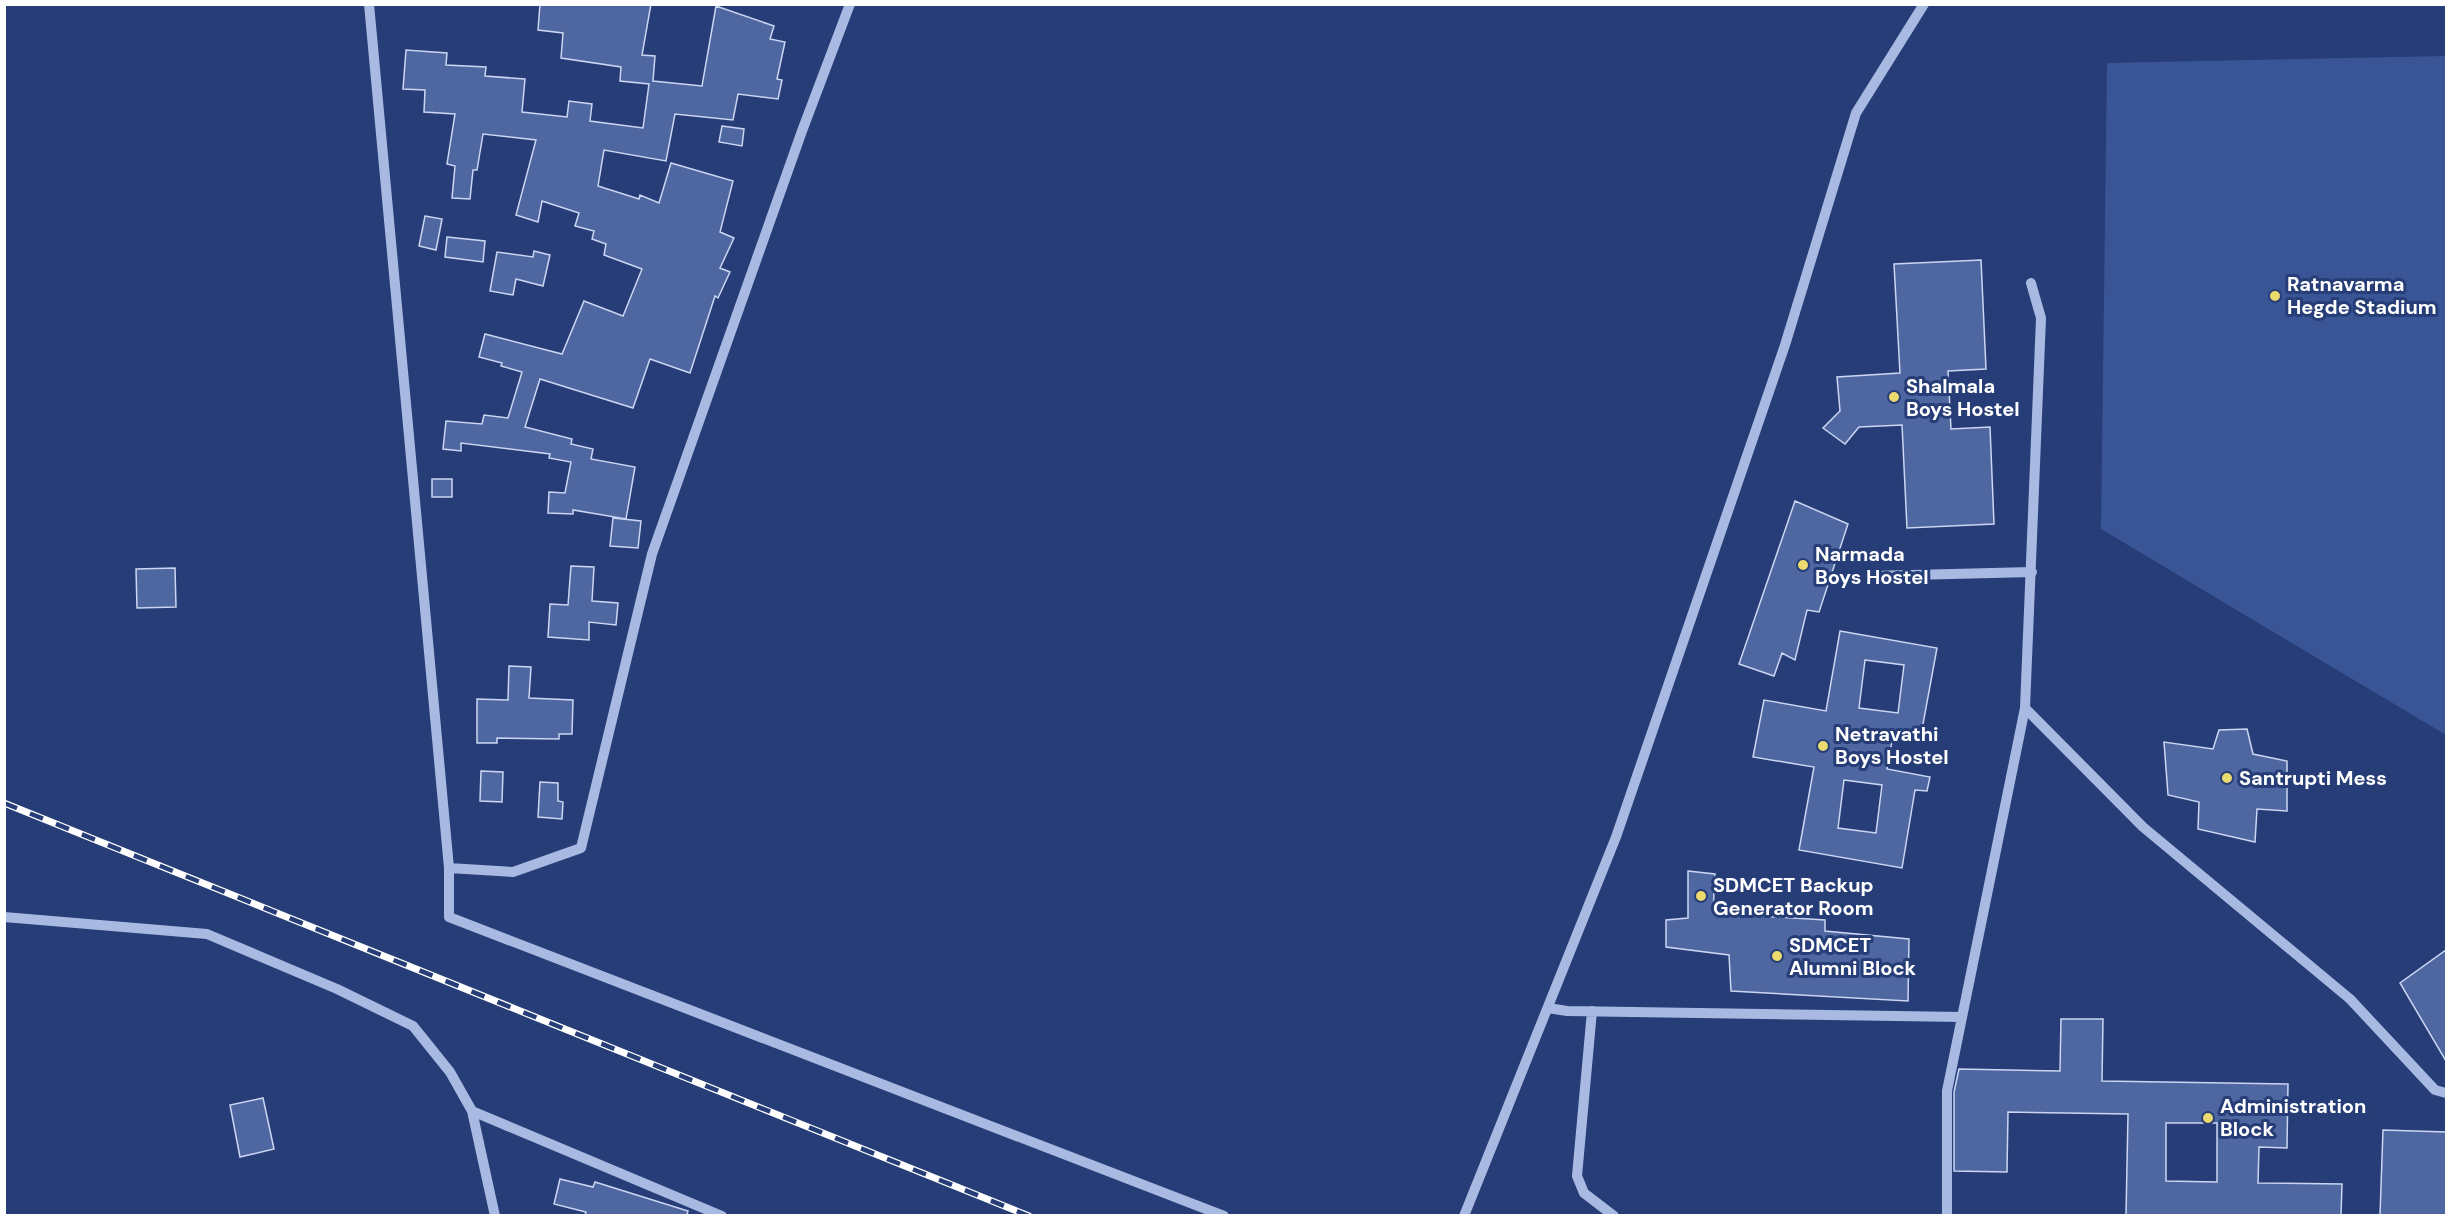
<svg xmlns="http://www.w3.org/2000/svg" width="2451" height="1220" viewBox="0 0 2451 1220" font-family="'DM Sans',sans-serif">
  <style>
    .green { fill: #3a5595 }
    .building { fill: #4f67a1; stroke: #cbd6f2; stroke-width: 1.5; fill-rule: evenodd }
    .lines { fill: none; stroke-linecap: round; stroke-linejoin: round }
    .minor { stroke: #a8bae2; stroke-width: 10 }
    .rail-casing { stroke: #fff; stroke-width: 7 }
    .rail { stroke: #263d77; stroke-width: 4.5; stroke-dasharray: 14; stroke-linecap: butt }
    .poi-dot { fill: #ebda6e; stroke: #263d77; stroke-width: 2 }
    .labels { text-anchor: middle; stroke-width: 6; stroke-linejoin: round; paint-order: stroke }
    .poi-label { font-size: 20px; font-weight: bold; fill: #fff; stroke: #263d77; text-anchor: start }
  </style>
  <rect width="100%" height="100%" fill="#263d77"/>
  <path class="green" d="M2446 56V735L2101 529 2107 63Z"/>
  <path class="building" d="M540 4H651L642 55 655 56 653 81 702 86 716 6 774 26 770 39 785 42 777 79 782 80 778 99 738 94 733 120 675 114 666 161 604 150 598 186 639 199 640 195 659 203 671 163 733 181 720 232 734 238 720 268 730 272 718 298 715 296 690 373 650 359 633 408 540 379 525 427 572 439 571 444 593 449 591 459 635 467 626 519 573 510V514L548 513 549 492 565 493 571 462 549 458 550 454 461 443V451L443 449 446 421 482 424 484 415 508 418 522 372 501 366 502 363 479 357 485 334 562 354 584 301 623 316 642 269 604 255 606 244 592 239 594 231 575 226 579 213 542 201 538 222 516 215 536 140 483 134 477 170H473L470 199 452 198 455 166 447 164 455 114 424 112 425 90 403 89 406 50 447 53 446 65 486 67 485 76 525 79 522 112 567 117 569 101 592 104 590 121 643 128 649 84 620 81 621 67 561 58 563 33 538 30Z
    M722 126 744 129 742 146 719 142Z
    M425 216 442 219 436 250 419 246Z
    M447 237 485 241 483 262 445 257Z
    M534 251 550 255 543 286 516 279 513 295 490 291 497 252 533 257Z
    M1981 260 1986 369 1948 371 1951 429 1990 427 1994 524 1907 528 1902 425 1859 427 1845 444 1823 428 1840 411 1837 377 1900 373 1894 264Z
    M432 479H452V497H432Z
    M1795 501 1848 524 1819 612 1807 610 1795 660 1782 653 1774 676 1739 664Z
    M613 518 641 521 638 548 610 546Z
    M571 566 594 567 592 601 618 603 616 625 589 622V640L548 637 550 604 568 605Z
    M175 568 176 607 137 608 136 569Z
    M1840 631 1937 648 1921 735 1894 730 1887 769 1930 777 1927 791 1915 790 1902 868 1799 850 1814 767 1753 757 1764 700 1826 711ZM1865 660 1904 665 1898 713 1859 708ZM1844 780 1882 785 1876 833 1838 828Z
    M509 666 531 667 529 698 573 700 572 734H559V739L497 738V743H477V699L508 700Z
    M2247 729 2253 754 2287 761V811L2257 809 2255 842 2198 829 2199 802 2168 795 2164 742 2213 749 2219 730Z
    M481 771 503 772 502 802 480 801Z
    M540 782 558 783V801L563 802 562 819 538 817Z
    M1688 871 1715 874 1713 913 1825 920V931L1909 939 1908 1001 1731 991 1729 955 1666 947V920L1688 918Z
    M2446 950V1061L2400 983Z
    M2061 1019H2103L2102 1081 2288 1084 2287 1148 2259 1147 2258 1183 2342 1184 2341 1215H2126L2128 1114 2008 1112 2007 1172 1954 1171V1092L1959 1069 2060 1071ZM2166 1123H2217V1182L2166 1181Z
    M263 1098 274 1149 240 1157 230 1105Z
    M2383 1130 2446 1132V1215H2380Z
    M560 1179 593 1187 595 1182 688 1211 687 1215H585L586 1212 554 1204Z"/>
  <g class="lines">
    <path class="minor" d="M369 4 449 868V917L1224 1216
      M1871 576 2032 572
      M2025 708 2143 827 2350 999 2435 1090 2446 1093
      M449 868 513 872 581 848 652 554 802 131 850 4
      M4 917 207 934 337 989 413 1026 450 1072 472 1111 495 1216
      M1548 1008 1567 1011 1962 1017
      M1592 1011 1577 1176 1584 1193 1614 1216
      M472 1111 722 1216
      M1464 1216 1616 837 1785 345 1856 113 1924 4
      M1947 1216V1091L2025 708 2041 318 2031 283"/>
    <g class="rail-casing">
      <path id="rail" d="M4 803 1029 1216"/>
    </g>
    <use href="#rail" class="rail"/>
  </g>
  <g class="poi-dot">
    <circle cx="2275" cy="296" r="6"/>
    <circle cx="1894" cy="397" r="6"/>
    <circle cx="1803" cy="565" r="6"/>
    <circle cx="1823" cy="746" r="6"/>
    <circle cx="2227" cy="778" r="6"/>
    <circle cx="1701" cy="896" r="6"/>
    <circle cx="1777" cy="956" r="6"/>
    <circle cx="2208" cy="1118" r="6"/>
  </g>
  <g class="labels">
    <g class="poi-label">
      <text x="2287" y="291">Ratnavarma<tspan x="2287" dy="23">Hegde Stadium</tspan></text>
      <text x="1906" y="393">Shalmala<tspan x="1906" dy="23">Boys Hostel</tspan></text>
      <text x="1815" y="561">Narmada<tspan x="1815" dy="23">Boys Hostel</tspan></text>
      <text x="1835" y="741">Netravathi<tspan x="1835" dy="23">Boys Hostel</tspan></text>
      <text x="2239" y="785">Santrupti Mess</text>
      <text x="1713" y="892">SDMCET Backup<tspan x="1713" dy="23">Generator Room</tspan></text>
      <text x="1789" y="952">SDMCET<tspan x="1789" dy="23">Alumni Block</tspan></text>
      <text x="2220" y="1113">Administration<tspan x="2220" dy="23">Block</tspan></text>
    </g>
  </g>
  <rect width="2451" height="1220" fill="none" stroke="#ffffff" stroke-width="12"/>
</svg>
